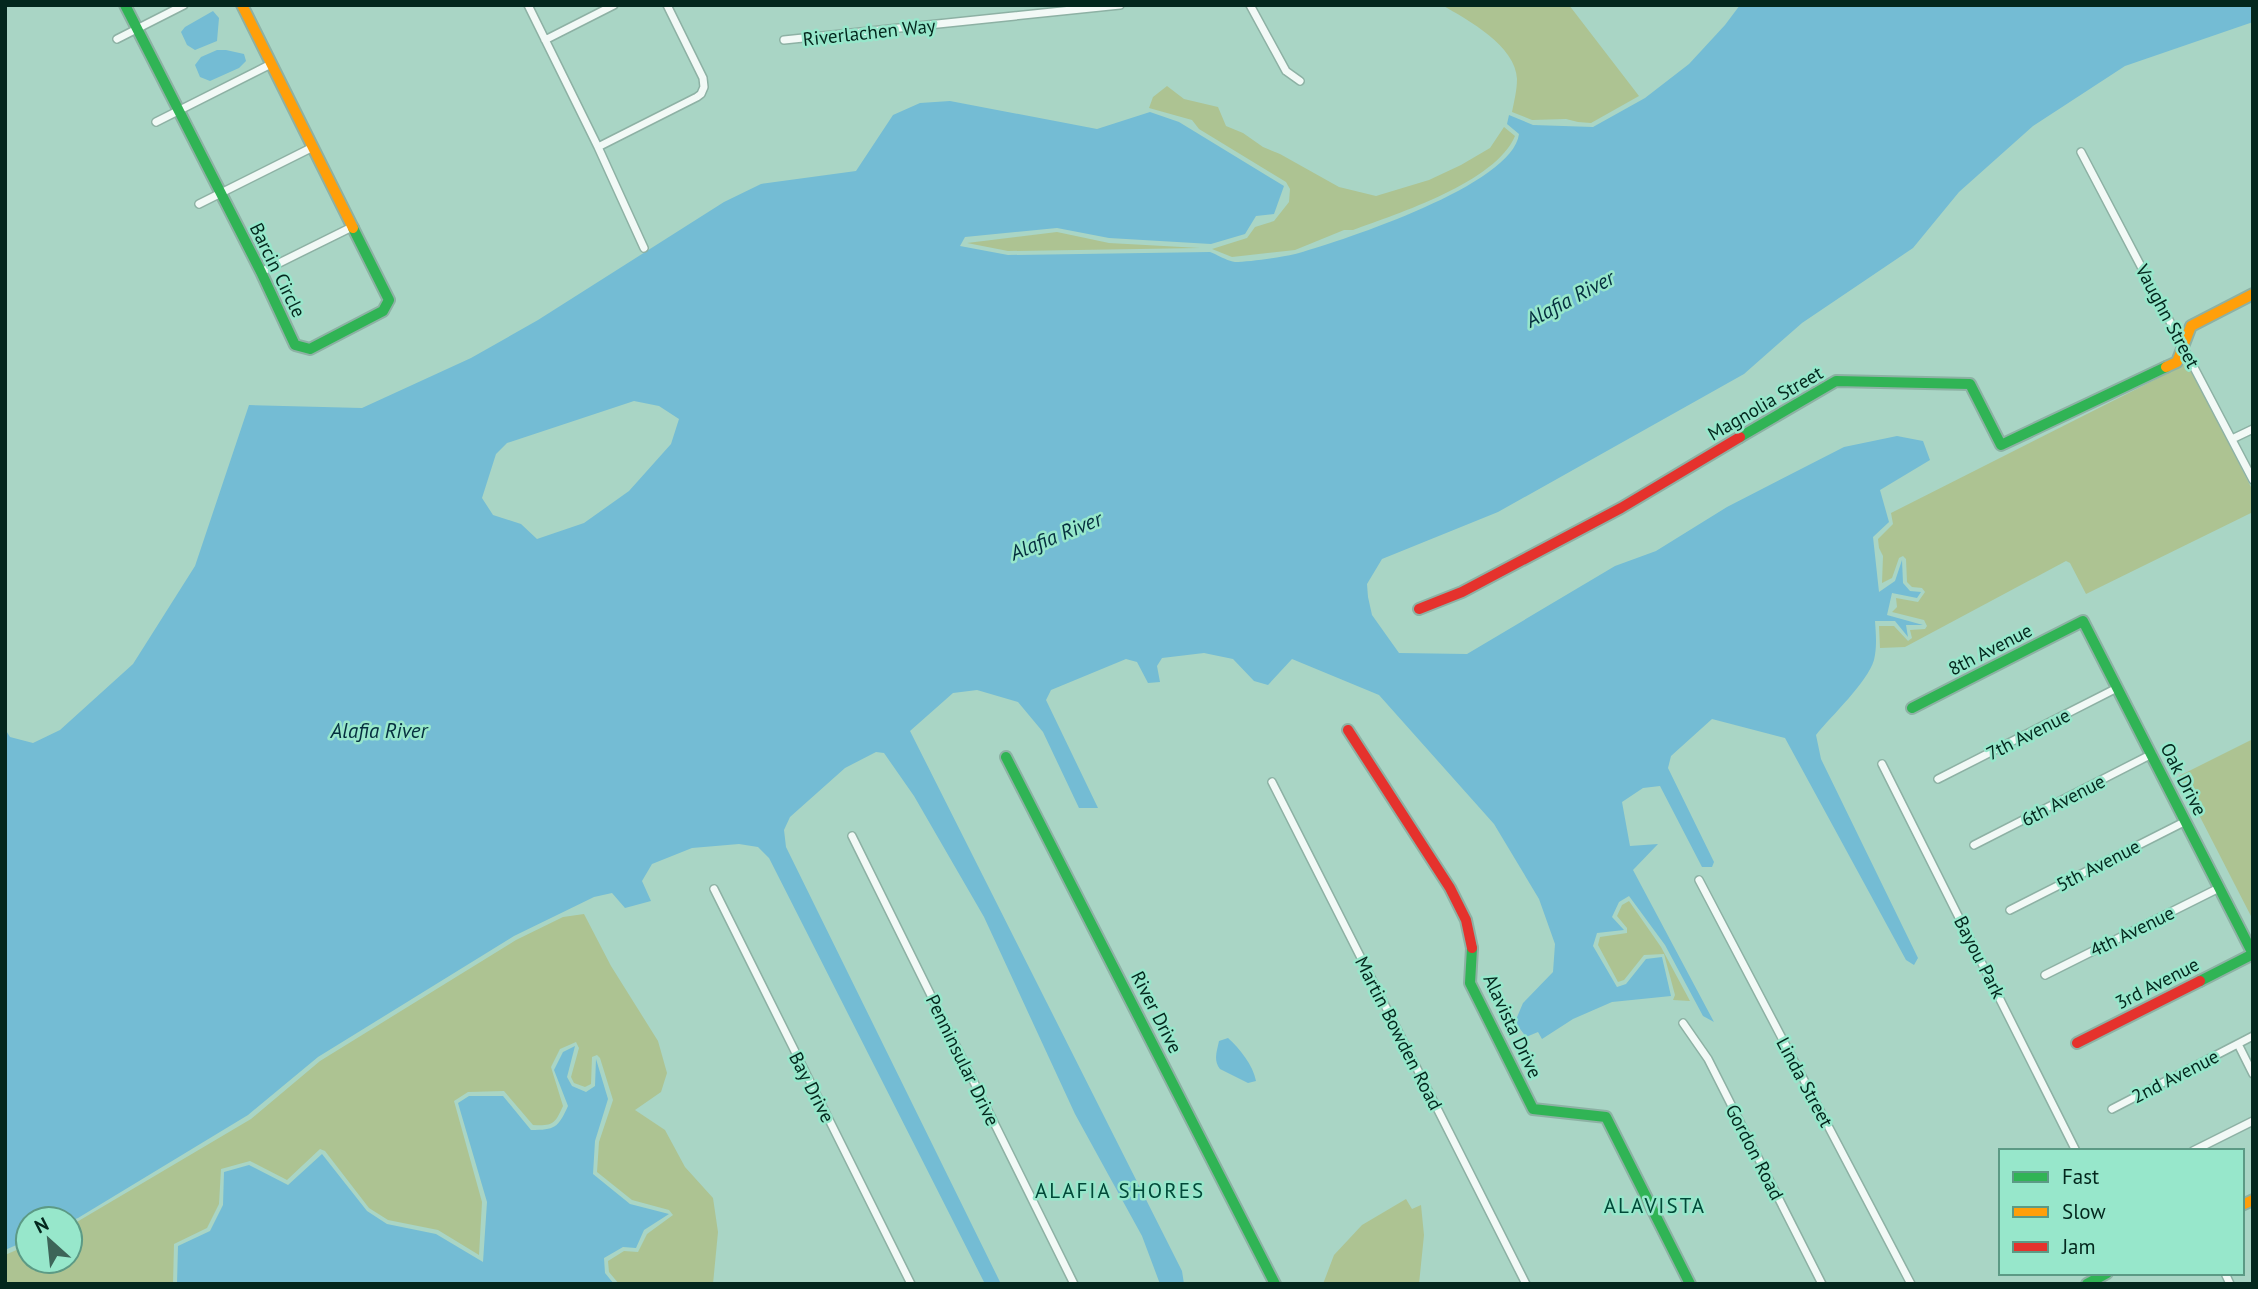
<svg xmlns="http://www.w3.org/2000/svg" width="2258" height="1289" viewBox="0 0 2258 1289" font-family="'PT Sans',sans-serif">
  <style>
    .green { fill: #adc392 }
    .water { fill: #74bcd4; fill-rule: evenodd }
    .lines { fill: none; stroke-linecap: round; stroke-linejoin: round }
    .street-casing { stroke: #8db1a4; stroke-width: 10 }
    .fast-casing { stroke: #8db1a4; stroke-width: 14 }
    .slow-casing { stroke: #8db1a4; stroke-width: 14 }
    .jam-casing { stroke: #8db1a4; stroke-width: 14 }
    .street { stroke: #f2f9f6; stroke-width: 7 }
    .fast { stroke: #30b455; stroke-width: 10 }
    .slow { stroke: #ff9f0a; stroke-width: 10 }
    .jam { stroke: #e5322d; stroke-width: 10 }
    .labels { text-anchor: middle; stroke-width: 5; stroke-linejoin: round; paint-order: stroke }
    .street-label { font-size: 19px; fill: #03271d; stroke: #97e7cb }
    .water-label { font-size: 21px; font-style: italic; fill: #052e3e; stroke: #97e7cb }
    .neighbourhood-label { font-size: 21px; letter-spacing: 2px; fill: #014938; stroke: #97e7cb }
  </style>
  <rect width="100%" height="100%" fill="#a9d5c5"/>
  <path class="green" d="M1442 5H1569L1639 96 1591 123 1578 122 1566 119 1532 120 1512 112C1514 102 1517 90 1517 79 1516 46 1468 20 1442 5Z
    M1167 86 1184 99 1218 107 1226 126 1243 133 1263 147 1280 154 1339 187 1376 196 1429 180 1461 165 1490 148 1504 127 1515 136C1496 182 1397 214 1353 230H1344L1295 250 1232 257 1212 249 1247 238 1255 227 1274 221 1289 202 1290 189 1286 182 1199 129 1192 120 1149 108 1153 97Z
    M1057 232 1109 243 1200 248 1008 251 967 243Z
    M2188 363 2253 491V512L2086 594 2070 563 2066 561 1905 647 1880 648 1879 626H1894L1908 641 1912 638 1910 630 1925 629 1927 626 1924 620 1892 612 1897 607 1896 598 1918 602 1925 592 1922 588 1912 587 1907 582 1906 559 1903 556 1899 558 1892 578 1882 583 1883 556 1879 548 1878 539 1893 524 1891 513Z
    M2253 739V920L2179 776Z
    M1629 901 1661 947 1690 1001 1673 1000 1675 995 1664 954 1644 955 1624 980 1618 982 1598 945 1600 937 1627 933V928L1617 916 1622 905Z
    M584 914 611 966 658 1041 667 1073 661 1092 635 1110 665 1130 685 1167 713 1198 718 1232 713 1284H619L609 1272 608 1261 624 1251 638 1252 647 1234 673 1215 669 1210 632 1200 597 1172 599 1142 613 1100 600 1058 597 1055 592 1057 591 1084 585 1087 574 1083 571 1077 579 1048 576 1042 560 1049 551 1067 563 1106C555 1124 553 1126 533 1125L504 1091 468 1092 454 1101 482 1202 479 1255 438 1230 388 1220 369 1208 325 1151 320 1149 287 1180 250 1161 221 1169 219 1204 207 1228 174 1244 173 1284H5V1255L28 1245V1261H70V1226L251 1119 320 1061 516 940 563 917Z
    M1406 1199 1412 1209 1421 1205 1424 1235 1419 1284H1323L1334 1255 1362 1225Z"/>
  <path class="water" d="M1740 5H2253V22L2125 66 2033 126 1959 192 1913 248 1802 323 1744 374 1498 512 1382 559 1367 584 1368 597 1372 615 1399 653 1467 654 1615 566 1656 551 1727 507 1844 447 1897 436 1923 441 1930 460 1880 490 1889 522 1873 537 1879 592 1895 581 1902 560 1903 583 1910 591 1921 592 1917 598 1892 593 1887 615 1923 625H1906L1908 637 1895 621H1875C1876 635 1877 647 1874 660 1867 683 1832 715 1816 735L1821 759 1918 958 1914 965 1906 960 1785 738 1712 719 1671 756 1668 768 1714 862 1712 867H1702L1660 786 1643 788 1622 802 1630 846 1658 844 1633 870 1714 1022 1703 1016 1665 945 1629 896 1619 902 1612 917 1624 930 1597 933 1593 946 1617 987 1626 984 1646 959 1662 957 1671 996 1612 1002 1573 1019 1542 1039 1538 1032 1526 1037 1515 1022 1523 1003 1553 972 1555 944 1539 899 1494 824 1379 695 1292 659 1268 685 1254 681 1233 659 1204 653 1162 658 1157 666 1160 682 1148 683 1137 662 1126 659 1051 690 1046 700 1098 808H1079L1043 732 1018 702 977 690 953 693 910 731 1182 1271 1184 1284H1160L1142 1236 1075 1114 984 917 914 796 884 753 876 752 845 768 790 817 784 830 786 847 1001 1284H985L769 858 758 847 739 844 692 848 652 864 642 881 651 901 625 908 612 893 594 897 514 936 318 1057 248 1115 78 1218 70 1221V1219H28V1240L5 1250V729L10 737 33 743 60 730 133 664 195 566 249 405 362 408 471 358 538 320 724 202 761 184 856 171 893 115 920 103 950 101 1097 129 1150 112 1179 122 1284 186 1274 214 1256 216 1245 234 1211 244 1109 238 1057 228 965 237 960 246 1008 255 1210 252C1218 255 1227 261 1235 262 1249 262 1285 257 1299 253 1344 240 1513 185 1519 134L1507 124 1509 115 1533 125 1593 127 1645 98 1689 64 1725 25ZM634 401 659 406 679 419 671 444 629 491 584 523 537 539 521 524 493 515 482 498 496 454 507 443Z
    M213 11 219 18 217 41 195 50 187 45 181 32 185 27Z
    M217 50H226L244 54 246 61 239 68 210 81 200 77 195 65 201 57Z
    M1228 1038C1240 1049 1253 1065 1256 1081L1248 1083 1220 1069C1213 1060 1217 1051 1219 1041Z
    M575 1046 567 1077 572 1086 586 1092 595 1086 596 1059 608 1099 595 1141 593 1174 630 1204 669 1214 644 1230 636 1248 623 1247 604 1258 605 1273 614 1284H177L178 1246 210 1231 223 1205 224 1172 249 1165 288 1185 322 1154 367 1211 387 1224 436 1234 483 1262 487 1202 458 1103 469 1096H503L531 1130C555 1130 558 1128 568 1106L554 1070 563 1052Z"/>
  <g class="lines">
    <g class="street-casing">
      <path id="street" d="M528 5 598 147 644 248
        M1250 5 1286 71 1300 81
        M117 39 184 5
        M545 40 614 5
        M784 40 1120 5
        M156 122 271 64
        M598 147 697 97 701 94 704 87 703 78 667 5
        M2081 152 2253 480
        M199 204 313 147
        M261 272 352 227
        M2232 439 2253 429
        M1882 764 2076 1151
        M1938 779 2117 688
        M1272 782 1526 1284
        M852 836 1074 1284
        M1974 845 2152 754
        M1699 880 1911 1284
        M714 889 911 1284
        M2010 910 2186 821
        M2045 975 2219 888
        M1683 1023 1708 1059 1822 1284
        M2238 1044 2253 1074
        M2112 1109 2253 1036
        M2193 1151 2253 1121
        M2225 1273 2230 1284"/>
    </g>
    <g class="fast-casing">
      <path id="fast" d="M125 5 261 272 295 345 310 349 383 311 389 300 353 228
        M1740 437 1836 381 1970 384 2001 445 2166 367
        M1912 708 2083 621 2253 954 2200 981
        M1006 757 1275 1284
        M1472 948 1470 983 1533 1109 1606 1117 1690 1284
        M2087 1284 2107 1273"/>
    </g>
    <g class="slow-casing">
      <path id="slow" d="M242 5 353 228
        M2166 367 2177 362 2191 326 2253 294
        M2242 1205 2253 1200"/>
    </g>
    <g class="jam-casing">
      <path id="jam" d="M1419 609 1462 592 1621 508 1740 437
        M1348 730 1450 888 1466 920 1472 948
        M2077 1043 2200 981"/>
    </g>
    <use href="#street" class="street"/>
    <use href="#fast" class="fast"/>
    <use href="#slow" class="slow"/>
    <use href="#jam" class="jam"/>
  </g>
  <g class="labels">
    <g class="street-label">
      <text transform="translate(869 32) rotate(-6)" y="7">Riverlachen Way</text>
      <text transform="translate(278 270) rotate(64)" y="7">Barcin Circle</text>
      <text transform="translate(2168 316) rotate(62)" y="7">Vaughn Street</text>
      <text transform="translate(1765 403) rotate(-30)" y="7">Magnolia Street</text>
      <text transform="translate(1990 649) rotate(-27)" y="7">8th Avenue</text>
      <text transform="translate(2028 734) rotate(-27)" y="7">7th Avenue</text>
      <text transform="translate(2184 779) rotate(63)" y="7">Oak Drive</text>
      <text transform="translate(2063 800) rotate(-27)" y="7">6th Avenue</text>
      <text transform="translate(2098 865) rotate(-27)" y="7">5th Avenue</text>
      <text transform="translate(2132 931) rotate(-26)" y="7">4th Avenue</text>
      <text transform="translate(1980 957) rotate(63)" y="7">Bayou Park</text>
      <text transform="translate(2157 983) rotate(-27)" y="7">3rd Avenue</text>
      <text transform="translate(1157 1012) rotate(63)" y="7">River Drive</text>
      <text transform="translate(1513 1026) rotate(65)" y="7">Alavista Drive</text>
      <text transform="translate(1399 1033) rotate(63)" y="7">Martin Bowden Road</text>
      <text transform="translate(963 1060) rotate(64)" y="7">Penninsular Drive</text>
      <text transform="translate(2175 1076) rotate(-27)" y="7">2nd Avenue</text>
      <text transform="translate(1805 1082) rotate(62)" y="7">Linda Street</text>
      <text transform="translate(812 1087) rotate(63)" y="7">Bay Drive</text>
      <text transform="translate(1755 1152) rotate(63)" y="7">Gordon Road</text>
    </g>
    <g class="water-label">
      <text transform="translate(1570 299) rotate(-28)" y="7">Alafia River</text>
      <text transform="translate(1056 536) rotate(-22)" y="7">Alafia River</text>
      <text x="379" y="738">Alafia River</text>
    </g>
    <g class="neighbourhood-label">
      <text x="1120" y="1198">ALAFIA SHORES</text>
      <text x="1655" y="1213">ALAVISTA</text>
    </g>
  </g>
  <rect width="2258" height="1289" fill="none" stroke="#03271d" stroke-width="14"/>
  <rect x="1999" y="1149" width="245" height="126" fill="#97e7cb" stroke="#5c9a85" stroke-width="2"/>
  <rect x="2013" y="1172" width="35" height="10" fill="#30b455" stroke="#5c9a85" stroke-width="2"/>
  <text x="2062" y="1184" font-size="21" fill="#03271d">Fast</text>
  <rect x="2013" y="1207" width="35" height="10" fill="#ff9f0a" stroke="#5c9a85" stroke-width="2"/>
  <text x="2062" y="1219" font-size="21" fill="#03271d">Slow</text>
  <rect x="2013" y="1242" width="35" height="10" fill="#e5322d" stroke="#5c9a85" stroke-width="2"/>
  <text x="2062" y="1254" font-size="21" fill="#03271d">Jam</text>
  <g transform="translate(49 1240) rotate(333)"><circle r="33" fill="#97e7cb" stroke="#5c9a85" stroke-width="2"/>
  <path d="M0-5L12 26L0 18L-12 26Z" fill="#3d6458"/>
  <text y="-10" font-size="19" font-weight="bold" text-anchor="middle" fill="#03271d">N</text>
  </g>
</svg>
